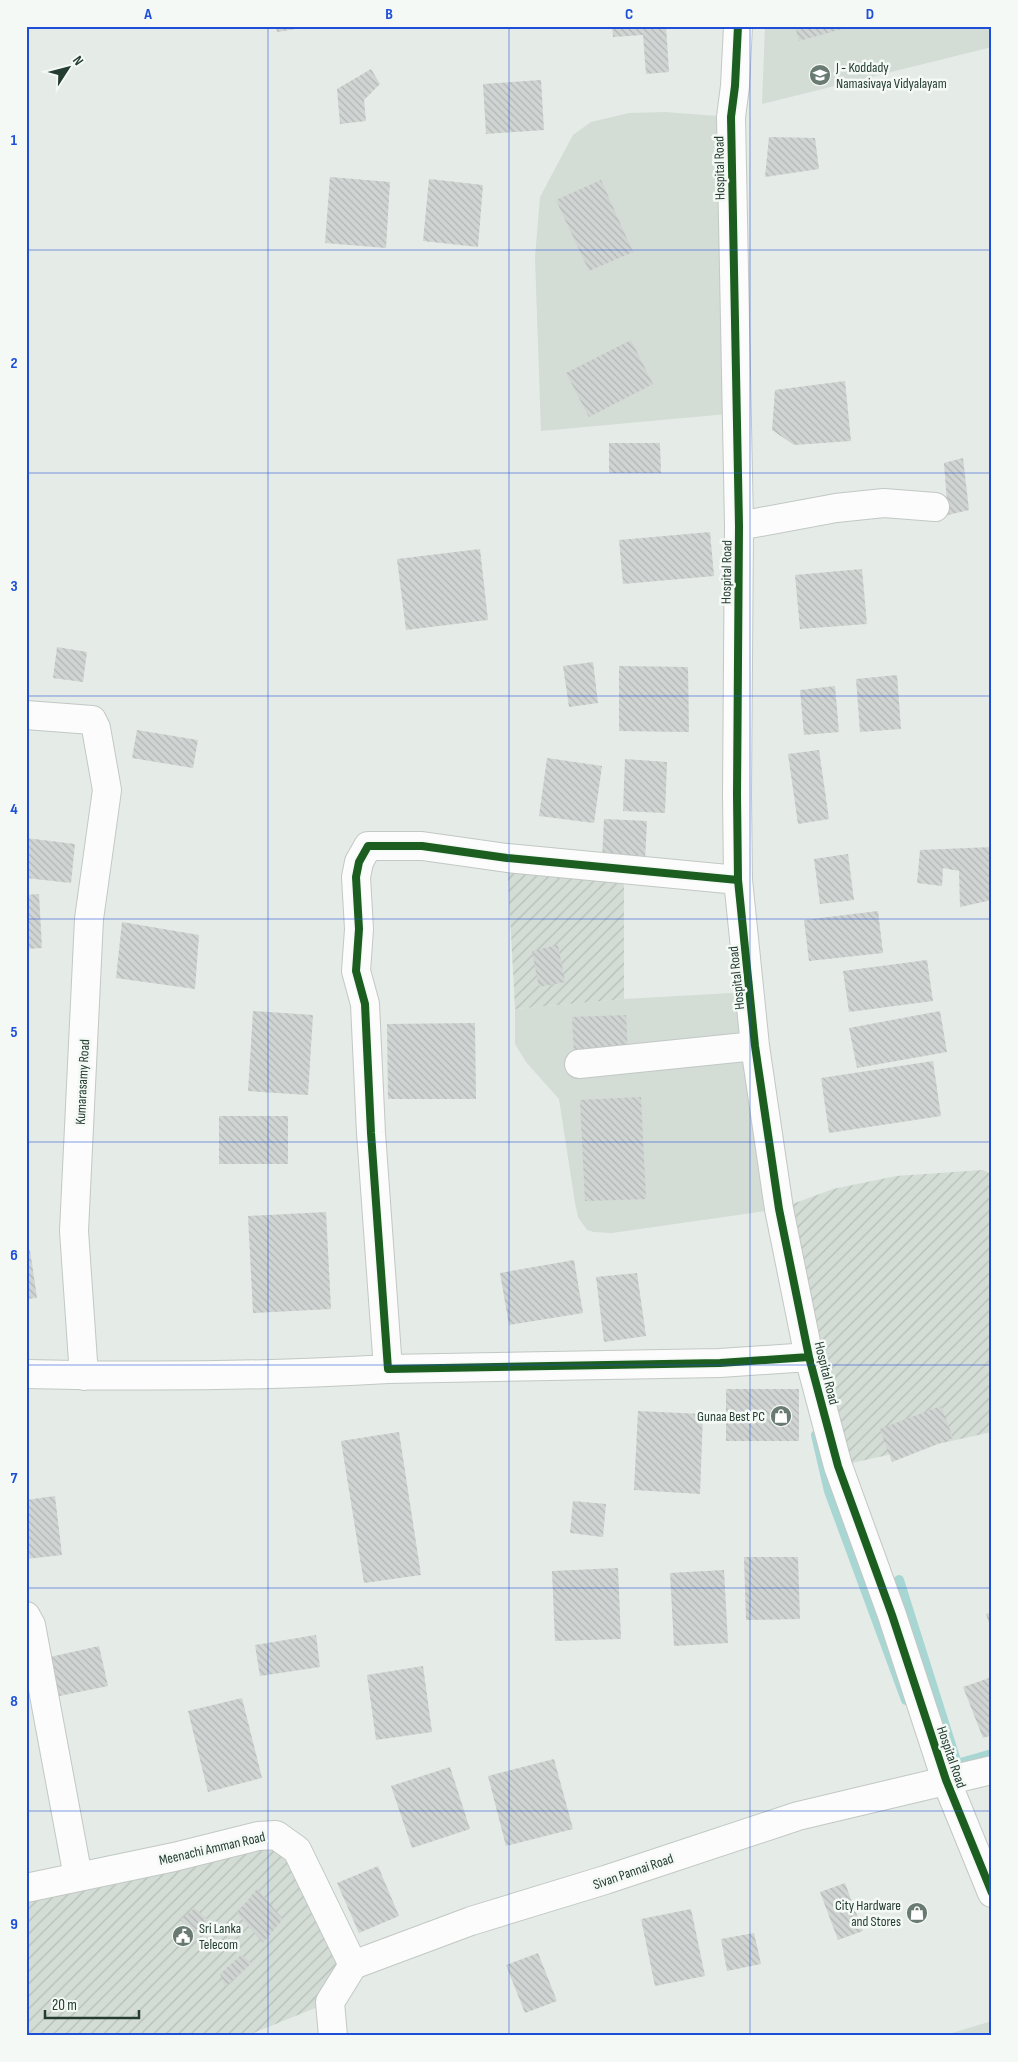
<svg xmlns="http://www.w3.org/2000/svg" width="1018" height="2062" viewBox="0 0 1018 2062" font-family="'Sofia Sans Condensed',sans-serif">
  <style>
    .built { fill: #d4dcd6 }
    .industrial { fill: url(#industrial-furrows) }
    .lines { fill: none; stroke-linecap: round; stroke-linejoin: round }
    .stream { stroke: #a8d7d3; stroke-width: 10 }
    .building { fill: url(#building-back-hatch) }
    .minor-casing { stroke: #c2c8c4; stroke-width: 30 }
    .minor { stroke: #fbfcfb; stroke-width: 28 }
    .cycleway-casing { stroke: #f4f9f5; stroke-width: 11 }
    .cycleway { stroke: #1b5e20; stroke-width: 8 }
    .grid { fill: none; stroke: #1d4ed8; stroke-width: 1; stroke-opacity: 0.55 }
    .labels { text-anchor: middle; stroke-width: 5; stroke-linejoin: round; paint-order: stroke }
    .poi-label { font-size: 14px; fill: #243d31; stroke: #f4f9f5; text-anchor: start }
    .street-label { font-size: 14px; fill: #243d31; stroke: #f4f9f5 }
    .neatline { fill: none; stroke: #1d4ed8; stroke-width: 2 }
    .grid-label { font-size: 16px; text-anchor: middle; font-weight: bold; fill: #1d4ed8 }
  </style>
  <defs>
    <pattern id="industrial-furrows" width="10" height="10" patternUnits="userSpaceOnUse" patternTransform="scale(1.25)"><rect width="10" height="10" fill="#d4dcd6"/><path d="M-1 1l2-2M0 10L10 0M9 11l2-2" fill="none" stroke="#b6beb8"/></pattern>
    <pattern id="building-back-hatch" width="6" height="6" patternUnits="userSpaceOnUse" patternTransform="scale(1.25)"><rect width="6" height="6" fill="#d0d4d2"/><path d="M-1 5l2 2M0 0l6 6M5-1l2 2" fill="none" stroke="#b2b7b5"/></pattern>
  </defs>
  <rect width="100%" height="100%" fill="#e5ebe7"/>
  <path class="built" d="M765 26H992V47L762 104Z
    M665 112 731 117 738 413 541 431 535 257 540 197 573 135 591 122 629 113Z
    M750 992 779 1209 612 1233 594 1232 587 1230 578 1217 575 1203 559 1099 526 1062 515 1044V1009L624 999Z
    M992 2021V2036H942Z"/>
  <path class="industrial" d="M507 858 624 870V999L515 1009Z
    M983 1170 992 1174V1432L838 1466 779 1209 833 1189 896 1176Z
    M276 1835 353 1965 330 2002 246 2036H26V1888Z"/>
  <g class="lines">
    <path class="stream" d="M816 1435 829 1491 906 1700
      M899 1580 957 1764 992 1754"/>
  </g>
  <path class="building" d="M276 26H308V27L277 32Z
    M612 26H666L669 72 646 74 643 35 613 37Z
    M795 26H841L842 29 799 41Z
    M371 69 380 84 364 100 366 121 340 124 337 89Z
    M541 80 544 130 486 134 483 84Z
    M769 137 815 138 819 169 765 177Z
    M330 177 390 182 386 248 325 243Z
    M429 179 483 185 478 247 423 241Z
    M601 180 633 252 589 271 556 200Z
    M631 340 653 384 589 417 566 373Z
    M845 381 851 441 794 445 772 430 775 390Z
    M609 443H660L661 473H609Z
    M963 458 969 510 948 515 944 463Z
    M710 532 714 576 623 584 619 540Z
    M480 549 488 620 406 630 397 559Z
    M862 569 867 624 800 629 795 575Z
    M57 647 87 652 83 682 53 678Z
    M593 662 598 703 569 707 563 666Z
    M619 666 688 667 689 732 619 731Z
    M897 675 901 729 860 732 856 679Z
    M835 686 839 732 804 735 800 690Z
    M137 730 198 740 193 768 132 758Z
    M819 750 829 819 798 824 788 754Z
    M547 758 602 766 594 823 539 816Z
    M625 759 667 762 665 813 623 811Z
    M604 819 647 821 645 860 602 859Z
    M26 838 75 844 71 883 26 878Z
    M992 847V900L960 907 959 871 943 868 942 886 917 883 920 850Z
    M848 854 854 900 820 904 814 859Z
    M39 894 42 948 26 949V895Z
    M878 911 883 953 809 961 804 920Z
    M122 922 199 935 195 989 116 978Z
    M558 945 565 982 539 987 532 951Z
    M927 960 933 1001 849 1012 843 971Z
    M253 1011 313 1015 308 1095 248 1091Z
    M940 1011 947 1052 857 1068 849 1028Z
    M626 1015 628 1052 574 1055 572 1017Z
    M475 1023 476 1099H388L387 1024Z
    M933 1061 941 1116 829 1133 821 1078Z
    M641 1097 646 1199 585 1201 580 1100Z
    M219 1116H288V1164H219Z
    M326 1212 331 1309 253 1313 248 1216Z
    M26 1250H30L37 1298 26 1299Z
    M574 1260 583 1313 509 1325 500 1273Z
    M637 1273 646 1336 604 1342 596 1277Z
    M726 1389H799V1441H726Z
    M941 1406 953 1438 892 1462 880 1429Z
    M638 1411 703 1414 700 1494 634 1490Z
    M399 1432 421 1575 364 1583 341 1441Z
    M55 1496 62 1555 26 1559V1500Z
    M573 1501 606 1504 603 1537 570 1533Z
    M744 1557H798L800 1619 746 1620Z
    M618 1568 621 1639 555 1641 552 1571Z
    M724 1570 728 1643 674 1646 670 1573Z
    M992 1612V1629H991L986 1614Z
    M316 1635 320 1667 260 1676 255 1645Z
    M99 1646 108 1686 50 1698 41 1659Z
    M423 1666 432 1732 376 1740 367 1675Z
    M992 1677V1735L983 1738 963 1687Z
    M242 1698 262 1778 208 1792 188 1711Z
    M554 1759 573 1829 506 1846 488 1776Z
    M450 1767 470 1829 412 1848 391 1786Z
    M378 1866 399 1916 359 1933 337 1883Z
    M845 1883 863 1931 838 1940 820 1892Z
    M257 1889 283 1919 263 1943 237 1913Z
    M195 1908 208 1920 195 1931 180 1920Z
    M691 1909 705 1976 655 1986 641 1919Z
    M754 1933 761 1964 727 1971 721 1939Z
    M538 1953 557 2001 525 2013 506 1965Z
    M241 1955 252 1963 225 1987 220 1974Z"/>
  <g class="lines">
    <g class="minor-casing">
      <path id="minor" d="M738 26 735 86 731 117 739 526 737 795 738 880 755 1046 779 1209 809 1357 838 1466 892 1615 946 1780 992 1893
        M739 526 836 508 884 503 935 507
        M26 715 92 720 96 728 107 790 89 919 74 1231 84 1376
        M738 880 507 858 422 846H368L359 862 356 877 359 929 356 971 365 1004 371 1133 388 1369 720 1363 809 1357
        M579 1064 755 1046
        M26 1374C147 1377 267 1376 388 1369
        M26 1616 31 1625 78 1877
        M26 1888 174 1857 258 1836 276 1835 297 1850 353 1965
        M333 2036 330 2002 353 1965 471 1921 605 1880 798 1816 992 1770"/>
    </g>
    <use href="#minor" class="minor"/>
    <g class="cycleway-casing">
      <path id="cycleway" d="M738 26 735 86 731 117 739 526 737 795 738 880 755 1046 779 1209 809 1357 838 1466 892 1615 946 1780 992 1893
        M738 880 507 858 422 846H368L359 862 356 877 359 929 356 971 365 1004 371 1133 388 1369 720 1363 809 1357"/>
    </g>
    <use href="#cycleway" class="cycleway"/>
  </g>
  <path class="grid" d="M268 26V2036M509 26V2036M750 26V2036M26 250H992M26 473H992M26 696H992M26 919H992M26 1142H992M26 1365H992M26 1588H992M26 1811H992"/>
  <defs>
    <g id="school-disc" transform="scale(1.125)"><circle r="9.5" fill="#687a71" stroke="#f4f9f5"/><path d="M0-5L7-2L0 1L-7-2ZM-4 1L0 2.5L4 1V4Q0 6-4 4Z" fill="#fff"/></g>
    <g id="shop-disc" transform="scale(1.125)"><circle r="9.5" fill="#687a71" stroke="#f4f9f5"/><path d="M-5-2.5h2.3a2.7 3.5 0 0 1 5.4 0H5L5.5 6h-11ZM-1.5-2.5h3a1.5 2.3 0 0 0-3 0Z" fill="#fff"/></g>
    <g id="civic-disc" transform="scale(1.125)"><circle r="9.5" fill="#687a71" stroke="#f4f9f5"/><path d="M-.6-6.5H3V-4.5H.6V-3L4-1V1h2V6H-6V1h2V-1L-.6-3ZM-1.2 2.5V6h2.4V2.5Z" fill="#fff"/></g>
  </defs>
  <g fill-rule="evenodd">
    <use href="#school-disc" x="820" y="75"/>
    <use href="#shop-disc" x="781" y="1416"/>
    <use href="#shop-disc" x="917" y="1913"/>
    <use href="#civic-disc" x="183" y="1936"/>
  </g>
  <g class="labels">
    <g class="poi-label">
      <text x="836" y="72">J - Koddady<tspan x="836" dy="16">Namasivaya Vidyalayam</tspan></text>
      <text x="765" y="1421" text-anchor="end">Gunaa Best PC</text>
      <text x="901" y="1910" text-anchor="end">City Hardware<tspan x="901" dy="16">and Stores</tspan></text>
      <text x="199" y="1933">Sri Lanka<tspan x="199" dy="16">Telecom</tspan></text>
    </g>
    <g class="street-label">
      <text transform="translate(719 168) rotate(-91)" y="5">Hospital Road</text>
      <text transform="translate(726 572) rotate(-89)" y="5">Hospital Road</text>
      <text transform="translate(736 978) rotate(-96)" y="5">Hospital Road</text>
      <text transform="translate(82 1082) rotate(-87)" y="5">Kumarasamy Road</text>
      <text transform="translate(827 1373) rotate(76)" y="5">Hospital Road</text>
      <text transform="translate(952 1757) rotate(71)" y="5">Hospital Road</text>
      <text transform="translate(212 1848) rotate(-13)" y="5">Meenachi Amman Road</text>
      <text transform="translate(633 1871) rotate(-19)" y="5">Sivan Pannai Road</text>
    </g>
  </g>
  <rect width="1018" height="2062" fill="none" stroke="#f4f9f5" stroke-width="55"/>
  <g transform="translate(68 68) rotate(54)" stroke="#f4f9f5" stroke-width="4" paint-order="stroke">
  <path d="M0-4L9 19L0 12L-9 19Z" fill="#243d31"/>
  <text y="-8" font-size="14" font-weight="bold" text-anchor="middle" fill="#243d31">N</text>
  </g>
  <path d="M45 2010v8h94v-8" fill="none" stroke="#243d31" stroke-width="2.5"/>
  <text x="52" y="2010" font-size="15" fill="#243d31" stroke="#f4f9f5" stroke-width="4" paint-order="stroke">20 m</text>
  <rect x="28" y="28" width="962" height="2006" class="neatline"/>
  <g class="grid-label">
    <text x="148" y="19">A</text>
    <text x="389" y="19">B</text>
    <text x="629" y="19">C</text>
    <text x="870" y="19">D</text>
    <text x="14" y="145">1</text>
    <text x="14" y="368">2</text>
    <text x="14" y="591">3</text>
    <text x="14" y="814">4</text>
    <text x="14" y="1037">5</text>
    <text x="14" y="1260">6</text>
    <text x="14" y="1483">7</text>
    <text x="14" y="1706">8</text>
    <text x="14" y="1929">9</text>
  </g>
</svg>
